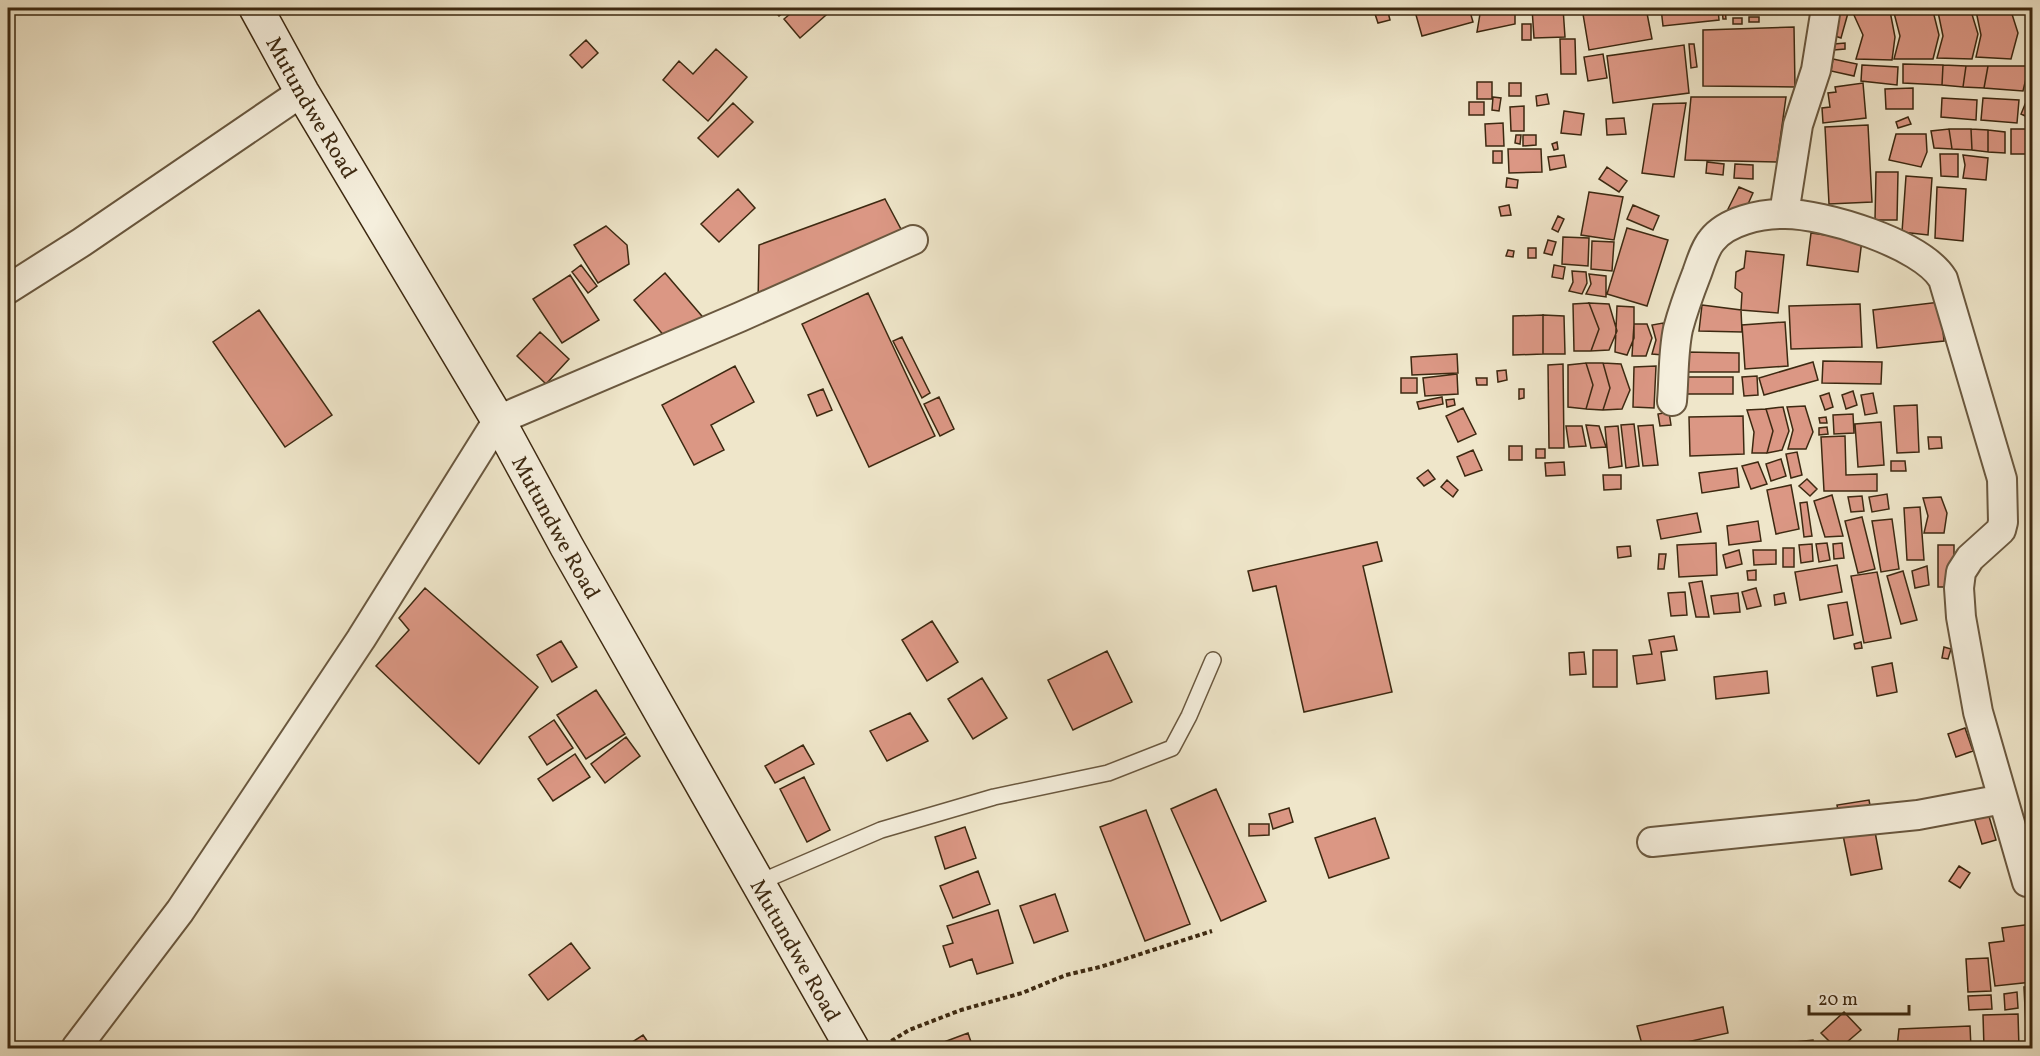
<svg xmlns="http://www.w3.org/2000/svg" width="2040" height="1056" viewBox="0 0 2040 1056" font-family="Vollkorn,serif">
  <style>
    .building { fill: #db9784; stroke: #3d2911; stroke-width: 1.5 }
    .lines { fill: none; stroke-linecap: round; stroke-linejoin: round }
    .lane-casing { stroke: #6a583f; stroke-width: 18 }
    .street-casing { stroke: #6a583f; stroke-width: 32 }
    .secondary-casing { stroke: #3d2911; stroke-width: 36 }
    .path { stroke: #3d2911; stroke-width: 4; stroke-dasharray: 4.5 3; stroke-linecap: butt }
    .lane { stroke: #f5efdd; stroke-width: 15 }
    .street { stroke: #f5efdd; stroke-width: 28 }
    .secondary { stroke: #f5efdd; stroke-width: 33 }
    .labels { text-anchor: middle; stroke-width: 4.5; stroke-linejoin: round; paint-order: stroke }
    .street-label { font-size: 22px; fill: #3d2911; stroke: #f5efdd }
  </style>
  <rect width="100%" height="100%" fill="#efe6ca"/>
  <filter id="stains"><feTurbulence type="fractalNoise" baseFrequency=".00333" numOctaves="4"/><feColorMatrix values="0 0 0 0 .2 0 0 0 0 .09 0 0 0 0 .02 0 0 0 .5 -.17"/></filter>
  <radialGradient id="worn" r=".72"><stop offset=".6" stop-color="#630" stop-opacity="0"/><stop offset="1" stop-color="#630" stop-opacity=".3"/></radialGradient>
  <path class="building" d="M772 8H789L779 16Z
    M797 8H834L800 38 784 19Z
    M1344 8H1361L1345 12Z
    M1387 8 1390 20 1378 23 1374 11Z
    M1414 8H1469L1473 22 1422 36Z
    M1481 8H1515V24L1477 32Z
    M1532 8H1563L1565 37 1534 38Z
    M1582 8H1646L1652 39 1589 50Z
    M1661 8H1718L1719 20 1663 26Z
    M1722 8H1725L1726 19H1723Z
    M1770 8H1800V11L1770 13Z
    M1839 11 1848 13 1841 38 1832 35Z
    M1890 11 1895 37 1892 60 1856 59 1863 35 1853 13Z
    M1933 11 1939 35 1933 59H1894L1900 36 1894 13Z
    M1971 11 1978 34 1972 59 1937 58 1943 36 1938 12Z
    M1976 11H2011L2018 33 2011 59 1976 57 1981 35Z
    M1749 17H1759V22H1749Z
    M1733 18H1742V24H1733Z
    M1522 24H1531V40H1522Z
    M1794 27 1795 87 1703 86V30Z
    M1560 39H1575L1576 74H1561Z
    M586 40 598 53 582 68 570 55Z
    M1845 43V49L1834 50V44Z
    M1689 44H1694L1697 67 1691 68Z
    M1684 45 1689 93 1613 103 1607 56Z
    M716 49 747 77 708 121 663 80 679 61 693 74Z
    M1603 54 1607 78 1588 81 1584 57Z
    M1833 59 1857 64 1854 76 1831 71Z
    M1903 64 1943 65 1942 85 1903 83Z
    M1862 65 1898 67 1897 85 1861 81Z
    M1943 65 1966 66 1963 87 1942 85Z
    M1966 66H1988L1984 88 1963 87Z
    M1988 66H2029L2023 91 1984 88Z
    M1477 82H1492V99H1477Z
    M1509 83H1521V96H1509Z
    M1863 83 1866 118 1823 123 1822 108 1830 107 1828 93 1836 92 1835 87Z
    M1913 88V109H1886L1885 89Z
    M1547 94 1549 104 1537 106 1536 96Z
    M2029 95 2032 96V119L2021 114Z
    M1493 97 1501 98 1499 111 1492 110Z
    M1691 97H1786L1777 162 1685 160Z
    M1942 98 1977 100 1976 120 1941 117Z
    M1983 98 2019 100 2017 123 1981 120Z
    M1469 102H1484V115H1469Z
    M733 103 753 122 718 157 698 138Z
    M1686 103 1674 177 1642 173 1653 104Z
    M1524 106V131H1511L1510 107Z
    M1564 111 1584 114 1581 135 1561 133Z
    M1908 117 1911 124 1898 128 1896 122Z
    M1624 118 1626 134 1607 135 1606 119Z
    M1503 123 1504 146H1486L1485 124Z
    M1868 125 1872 202 1829 204 1825 127Z
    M1949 129 1952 149 1934 148 1931 131Z
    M1949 129H1971L1972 150 1952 149Z
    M1971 129 1988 130V152L1972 150Z
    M2011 129H2032V154H2011Z
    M1988 130 2005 132V153L1988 152Z
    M1896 134H1926L1927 152 1921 167 1889 160Z
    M1516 135H1521L1520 144 1515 143Z
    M1523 135H1536V145L1523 146Z
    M1557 142 1558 149 1554 150 1552 144Z
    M1508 149H1541L1542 172 1509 173Z
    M1493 151H1502V163H1493Z
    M1940 154H1958V177L1941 176Z
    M1564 155 1566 167 1550 170 1548 157Z
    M1963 155 1988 158 1986 180 1963 178 1965 165Z
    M1707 162 1724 164 1723 175 1706 173Z
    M1735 164 1753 165V179L1734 178Z
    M1607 167 1627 181 1619 192 1599 179Z
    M1876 172H1898L1897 220H1875Z
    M1906 176 1932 178 1928 235 1902 232Z
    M1507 178 1518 180 1517 188 1506 187Z
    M1739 187 1753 193 1743 215 1728 209Z
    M1937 187 1966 189 1963 241 1935 238Z
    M738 189 755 208 719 242 701 224Z
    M1589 192 1623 197 1614 240 1581 235Z
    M885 199 903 233 758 306 759 245Z
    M1509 205 1511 215 1501 216 1499 207Z
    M1633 205 1659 216 1653 230 1627 219Z
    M1558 216 1564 219 1558 232 1552 229Z
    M606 226 627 245 629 264 598 283 574 245Z
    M1627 228 1668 240 1647 306 1607 294Z
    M1811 233 1862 240 1858 272 1807 265Z
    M1563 237 1589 238 1588 266 1562 264Z
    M1548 240 1556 242 1552 255 1544 253Z
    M1592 241 1614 242 1612 271 1591 269Z
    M1528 248H1536V258H1528Z
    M1508 250 1514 251 1513 257 1506 256Z
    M1746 251 1784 255 1778 313 1741 310 1742 293 1735 288 1736 272 1744 268Z
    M581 265 597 286 588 293 572 272Z
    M1554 265 1565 267 1563 279 1552 277Z
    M1572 271 1586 272 1587 283 1582 294 1569 291 1573 282Z
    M665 273 713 329 681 356 634 300Z
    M1589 274 1606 276V297L1586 294 1591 284Z
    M570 275 599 320 562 343 533 299Z
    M868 293 935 436 869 467 802 324Z
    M1940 302 1944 341 1877 348 1873 310Z
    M1589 303 1599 329 1591 351H1574L1573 304Z
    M1589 303 1609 304 1617 331 1609 350 1591 351 1599 329Z
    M1860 304 1862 347 1791 349 1789 306Z
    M1702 305 1741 310 1742 332 1699 331Z
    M1617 306 1634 307V338L1627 355 1615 352Z
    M259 310 332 415 285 447 213 342Z
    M1543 315 1564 316 1565 354H1543Z
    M1543 315V354L1513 355V316Z
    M1785 322 1788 366 1745 369 1742 325Z
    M1663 323 1667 338 1663 355 1652 354 1656 340 1652 325Z
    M1634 324H1647L1652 338 1646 356H1632Z
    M540 332 569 359 546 384 517 356Z
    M902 337 930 393 922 398 893 341Z
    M1685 352 1739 353V372H1685Z
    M1457 354 1458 373 1412 375 1411 357Z
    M1823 361 1882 362 1881 384 1822 383Z
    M1813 362 1818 380 1764 395 1759 378Z
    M1586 363 1593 385 1586 409 1568 407V365Z
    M1586 363H1603L1610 388 1603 410 1586 409 1593 385Z
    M1603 363 1621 364 1630 390 1622 409 1603 410 1610 388Z
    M1563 364 1564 448H1549L1548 365Z
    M735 366 754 402 711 425 724 450 694 465 662 405Z
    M1656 366 1654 408 1633 407 1634 367Z
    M1506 370 1507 380 1498 382 1497 371Z
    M1457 374 1458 394 1425 396 1423 378Z
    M1757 376 1758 395 1744 396 1742 377Z
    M1687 377H1733V394H1687Z
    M1401 378H1417V393H1401Z
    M1476 378H1487V385H1477Z
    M823 389 832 410 817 416 808 395Z
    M1519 389H1524V398L1519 399Z
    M1853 391 1857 405 1846 409 1842 395Z
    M1829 393 1833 407 1825 410 1820 396Z
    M1873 393 1877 413 1865 415 1861 395Z
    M939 397 954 429 940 436 924 404Z
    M1442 397 1443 404 1419 409 1417 402Z
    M1454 399 1455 405 1447 407 1446 400Z
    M1917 405 1919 452 1897 453 1894 406Z
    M1805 406 1813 432 1806 449H1788L1793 430 1787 407Z
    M1783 407 1789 431 1782 450 1767 453 1773 431 1766 409Z
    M1463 408 1476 434 1458 442 1446 416Z
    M1766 409 1773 431 1767 453H1752L1754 432 1747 410Z
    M1669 412 1671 425 1660 426 1658 414Z
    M1853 414 1854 433 1834 434 1833 415Z
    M1743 416 1744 454 1690 456 1689 417Z
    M1826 417 1827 423H1820L1819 418Z
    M1881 422 1884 465 1858 467 1855 424Z
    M1634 424 1639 466 1626 468 1621 425Z
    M1586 425 1599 426 1606 447 1591 448Z
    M1653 425 1658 465 1643 466 1638 426Z
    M1566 426H1582L1586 446 1569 447Z
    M1618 426 1622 466 1609 468 1605 427Z
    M1827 427 1828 434 1819 435V428Z
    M1845 436 1846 475 1877 474V491H1824L1821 437Z
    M1928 437H1941L1942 448 1929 449Z
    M1509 446H1522V460H1509Z
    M1536 449H1545V458H1536Z
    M1473 450 1482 470 1465 476 1457 457Z
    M1797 452 1802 475 1791 478 1786 454Z
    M1781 459 1786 476 1771 481 1766 464Z
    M1891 461H1905L1906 471H1891Z
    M1564 462 1565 475 1546 476 1545 463Z
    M1758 462 1767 484 1751 489 1742 466Z
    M1737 468 1739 487 1702 493 1699 473Z
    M1428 470 1435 479 1424 486 1417 478Z
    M1603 475H1621V489L1604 490Z
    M1807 479 1817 489 1810 496 1799 486Z
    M1447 480 1458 490 1453 497 1441 487Z
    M1791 485 1799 529 1776 534 1767 490Z
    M1887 494 1889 509 1872 512 1869 497Z
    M1832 495 1843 536 1825 537 1814 501Z
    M1862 496 1864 511 1851 512 1848 497Z
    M1941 497 1947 513 1944 533H1924L1928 516 1923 498Z
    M1807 502 1812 536 1804 537 1800 503Z
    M1920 507 1924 560H1907L1904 508Z
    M1697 513 1701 532 1661 539 1657 520Z
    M1862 517 1875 569 1858 573 1845 521Z
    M1892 519 1899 569 1881 572 1872 521Z
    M1758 521 1761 541 1729 545 1727 526Z
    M1377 542 1382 561 1363 566 1392 692 1304 712 1276 586 1253 591 1248 571Z
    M1716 543 1717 575 1679 577 1677 545Z
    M1827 543 1830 560 1819 562 1816 544Z
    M1842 543 1844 558 1834 559 1833 544Z
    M1812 544 1813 561 1801 563 1799 545Z
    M1938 545H1954V587H1938Z
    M1630 546 1631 556 1618 558 1617 547Z
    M1783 548H1794V567H1783Z
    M1739 550 1742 564 1726 568 1723 555Z
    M1753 550H1776V564L1754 565Z
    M1659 554H1666L1664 569H1658Z
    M1837 565 1842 592 1800 600 1795 572Z
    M1927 566 1929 585 1915 588 1912 571Z
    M1756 570V580H1748L1747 571Z
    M1903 571 1917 620 1901 624 1887 576Z
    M1877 572 1891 638 1864 643 1851 576Z
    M1702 581 1709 617H1696L1689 583Z
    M425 588 538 687 479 764 376 666 409 630 399 618Z
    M1756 588 1761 606 1747 609 1742 592Z
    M1685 592 1687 615 1671 616 1668 593Z
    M1738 593 1740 612 1714 614 1711 596Z
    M1784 593 1786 603 1775 605 1774 595Z
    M1847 602 1853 635 1834 639 1828 605Z
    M932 621 958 662 927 681 902 640Z
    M1674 636 1677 650 1661 652 1665 680 1637 684 1633 656 1652 654 1649 640Z
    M561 641 577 667 552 682 537 655Z
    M1861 642 1862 648 1855 649 1854 644Z
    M1944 647 1951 649 1948 659 1942 658Z
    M1593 650H1617V687H1593Z
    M1107 651 1132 702 1073 730 1048 680Z
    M1584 652 1586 674 1570 675 1569 653Z
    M1892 663 1897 692 1877 696 1872 667Z
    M1767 671 1769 693 1716 699 1714 677Z
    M982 678 1007 718 973 739 948 699Z
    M596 690 625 734 586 759 557 715Z
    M910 713 928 741 887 761 870 731Z
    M554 720 573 748 547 765 529 737Z
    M1965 728 1973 751 1956 757 1948 734Z
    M626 737 640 756 605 783 591 764Z
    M803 745 814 764 775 783 765 766Z
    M575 754 590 777 553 801 538 779Z
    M804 777 830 830 807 842 780 789Z
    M1216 789 1266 901 1221 921 1171 809Z
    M1869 800 1882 869 1851 875 1837 805Z
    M1289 808 1293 822 1273 829 1269 814Z
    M1146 810 1190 924 1145 941 1100 827Z
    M1988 813 1996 840 1982 844 1974 818Z
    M1375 818 1389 858 1329 878 1315 838Z
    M1249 824H1269V835L1249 836Z
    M965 827 976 858 945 869 935 837Z
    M1959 866 1970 873 1960 888 1949 881Z
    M978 871 990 904 953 918 940 886Z
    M1055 894 1068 931 1034 943 1020 906Z
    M998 910 1013 963 977 974 972 959 950 967 943 946 953 943 947 926Z
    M2032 924V982L1995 986 1989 943 2004 941 2002 928Z
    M571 943 590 968 548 1000 529 975Z
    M1988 958 1991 991 1968 992 1966 959Z
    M2024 987H2032V1048H2027Z
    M2017 992 2018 1008 2005 1010 2004 994Z
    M1991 995 1992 1009 1969 1010 1968 996Z
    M1723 1007 1728 1033 1660 1048H1643L1637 1026Z
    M1844 1012 1861 1030 1840 1048H1836L1821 1033Z
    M2018 1014 2019 1048H1984L1983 1015Z
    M1970 1026 1971 1048H1897L1899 1029Z
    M968 1033 973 1048H947L944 1042Z
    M643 1035 652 1048H623Z
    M1813 1040 1814 1048H1758V1046Z"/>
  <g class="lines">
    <g class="lane-casing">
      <path id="lane" d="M758 883 881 830 994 797 1108 773 1172 748 1189 716 1213 660"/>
    </g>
    <g class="street-casing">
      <path id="street" d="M1784 214 1798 125 1816 70 1826 8
        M8 289 82 242 302 92
        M1672 401C1674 378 1673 352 1678 329 1683 310 1690 291 1697 273 1701 262 1705 248 1712 240 1727 221 1760 214 1783 214 1823 213 1922 244 1943 279L2002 479 2003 522 2001 530 1970 558 1961 572 1959 588 1961 617 1978 712 2027 882 2032 881
        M1652 842 1918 815 2003 799
        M76 1048 180 911 361 639 498 420 740 317 913 240"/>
    </g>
    <g class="secondary-casing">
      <g id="secondary">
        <path id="s1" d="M256 8 302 92 498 420 567 547 852 1048"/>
      </g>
    </g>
    <path class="path" d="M885 1045 909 1030 961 1010 1022 993 1066 975 1100 967 1212 931"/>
    <use href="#lane" class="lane"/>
    <use href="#street" class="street"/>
    <use href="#secondary" class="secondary"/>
  </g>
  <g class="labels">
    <g class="street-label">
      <text dy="8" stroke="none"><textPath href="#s1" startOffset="114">Mutundwe Road</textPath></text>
      <text dy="8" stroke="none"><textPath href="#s1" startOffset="600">Mutundwe Road</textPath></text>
      <text dy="8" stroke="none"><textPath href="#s1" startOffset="1086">Mutundwe Road</textPath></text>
    </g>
  </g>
  <rect width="2040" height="1056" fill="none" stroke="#efe6ca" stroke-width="30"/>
  <rect x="9" y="9" width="2022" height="1038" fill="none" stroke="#3d2911" stroke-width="3"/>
  <rect x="15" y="15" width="2010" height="1026" fill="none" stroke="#3d2911" stroke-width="1.5"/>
  <path d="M1809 1005v9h100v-9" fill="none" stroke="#3d2911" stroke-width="3"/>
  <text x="1818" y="1005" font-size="18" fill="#3d2911" stroke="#f5efdd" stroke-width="4.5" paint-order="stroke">20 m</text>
  <rect width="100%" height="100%" filter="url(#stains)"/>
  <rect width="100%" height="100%" fill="url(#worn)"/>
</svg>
